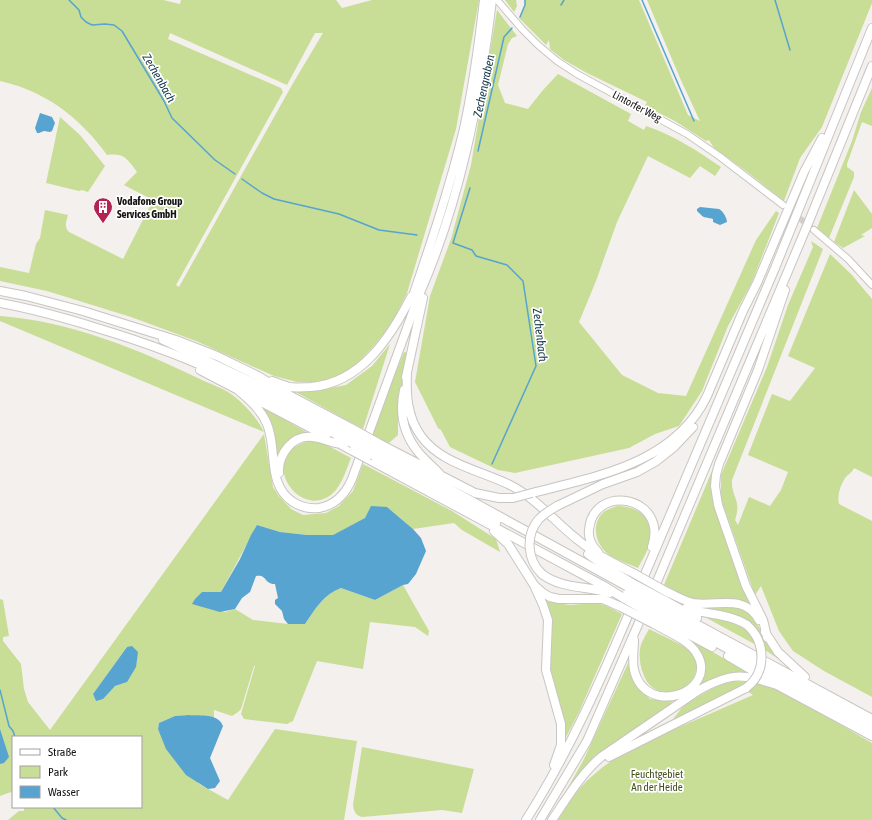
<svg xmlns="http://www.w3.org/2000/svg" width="872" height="820" viewBox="0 0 872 820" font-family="'Asap Condensed',sans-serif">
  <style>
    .green { fill: #c8dd95; fill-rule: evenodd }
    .water { fill: #56a4cf }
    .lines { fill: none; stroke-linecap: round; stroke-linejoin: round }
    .stream { stroke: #56a4cf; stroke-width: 1.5 }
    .secondary-tunnel { stroke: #d2cfcc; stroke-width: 6; stroke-dasharray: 6 3; stroke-linecap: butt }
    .secondary-casing { stroke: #c8c5c2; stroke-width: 8 }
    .motorway-casing { stroke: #c8c5c2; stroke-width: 10 }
    .secondary { stroke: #fff; stroke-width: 6 }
    .motorway { stroke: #fff; stroke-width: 8 }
    .motorway-bridge-casing { stroke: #c8c5c2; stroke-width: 10; stroke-linecap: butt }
    .motorway-bridge { stroke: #fff; stroke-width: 8 }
    .labels { text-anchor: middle; stroke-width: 3.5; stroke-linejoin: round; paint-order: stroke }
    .street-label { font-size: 11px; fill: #151413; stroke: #fff }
    .poi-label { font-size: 11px; font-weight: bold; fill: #151413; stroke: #fff; text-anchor: start }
    .park-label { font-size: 11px; fill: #44511c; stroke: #fff }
    .water-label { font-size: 12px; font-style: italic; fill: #123548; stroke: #fff }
  </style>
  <rect width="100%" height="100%" fill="#f3f0ed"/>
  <path class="green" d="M0 0H163L180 4 181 0H336L342 8 372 0H479L456 129 407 293 391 325 372 348 353 368 335 378 318 382H297L274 376 196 341 131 317 47 291 0 281V267L29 273 36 244 40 238 45 210 68 215C66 222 64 227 69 232L123 259 153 200 124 185 137 172C127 159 125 153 107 155 101 147 94 138 87 131 64 106 33 88 0 81ZM170 33 287 85 315 33H323L292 85 179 287 176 285 283 92 281 88 168 39Z
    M505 0H516L517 6 514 12Z
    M524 0H639L688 115 700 121 680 78 647 0H872V3L822 127 800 158 784 201 746 171 714 148 709 140 706 141 675 121 645 106 647 102 587 73 564 60 550 49 549 40 546 45 519 18 525 5Z
    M497 10 517 36 512 38 508 44 498 85 505 103 528 109 543 90 558 74 631 114 628 121 644 130 646 126C674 135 697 151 721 167L715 176 700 166 690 178 648 156 617 222 596 281 579 322 622 375 658 393 686 396 756 240 776 211 779 213 752 282 728 326 702 391 679 426 655 434 629 448 515 473 498 470 450 447 441 430 438 428 415 382 430 296 451 239 471 165Z
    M872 88V126L862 122 847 164V167L854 172V177L829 238 817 228 852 141 861 112Z
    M60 117 80 135 105 166 88 192 82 190 79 191 46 183Z
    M854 190 872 214V228L861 235 865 236 843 248 834 242Z
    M811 241 823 249 732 480C731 498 742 499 735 520L738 525 749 497 770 506 781 490 788 472 748 455 772 394 790 401 815 368 788 356 830 254 851 274 872 299V477L854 468C852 473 848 474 845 478 840 486 837 496 839 504L872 521V697L824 671 793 651 779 631 761 586 755 595 721 499V475L767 367 788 305 813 247Z
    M0 316C69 321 138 349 200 379 210 384 226 389 235 397 247 407 257 418 264 432L0 321Z
    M390 344 363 429 294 391H314L346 385 372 366Z
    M404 352 409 353 398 407V435L389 443 372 435 394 373 396 372Z
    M747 388 713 482 751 604H749L738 600 691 599 672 591 673 590 664 585Z
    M262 407 310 434 277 460Z
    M264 434 270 470 273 487 278 495 291 509 303 515 326 513 339 506 353 491 363 464 452 511 496 539 500 552 462 530 454 523 413 529 387 507 333 535H307L280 532 257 525 221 592H202L193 604 225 612 235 609 253 620 288 624H305C315 609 324 594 341 588L375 600 403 585 429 631 428 636 415 627 370 622 363 669 317 661 293 721 287 724 244 719 241 714 255 666H254L241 709 238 712 232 716 214 710V717L189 715 175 716 159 723 158 729 199 784 228 800 275 729 357 741 344 820H8L19 811H24V807H141V737H13V795L11 792 0 796V599L3 600 9 636 3 637V641L21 664 24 689 28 702 50 730ZM127 647V682L115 686 96 701 93 694Z
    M313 440 323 443 351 458C346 470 342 485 333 493 299 524 252 452 313 440Z
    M617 506C639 506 655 519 650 543 648 551 642 560 638 568 629 564 616 560 608 554 594 543 591 522 605 511 608 509 613 508 617 506Z
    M670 596 741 607 754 618 766 640 780 658V660L765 650 762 638 757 630 683 606 669 598Z
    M545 601 570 605 595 603 605 605 622 614 579 712 565 739 551 678 548 662 552 630 551 615Z
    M703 616 725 618 748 630 758 646Z
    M649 629C658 634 683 644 689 651 717 682 655 713 643 673 640 666 639 656 640 649 641 642 646 635 649 629Z
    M688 638 748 672C721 673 712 680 689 693L703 673V660L698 647Z
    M630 659 631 673 637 688 650 699 672 701 669 707 593 758 565 793 584 759Z
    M733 681 746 682 736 690 670 723 684 705 718 685Z
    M757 683 772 688 791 696 872 743V820H558C565 809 572 797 581 787 610 755 652 738 691 722 712 713 732 704 753 695L747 691Z
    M362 747 474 769 462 813 442 810 362 817C355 815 354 811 353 805Z"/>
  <path class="water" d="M40 113 52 117 55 123 52 131 50 132 44 131 39 133H37L35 128Z
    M700 207 719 209C723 211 727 218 727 222L720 225 713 222V219C703 216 706 220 697 211V209Z
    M371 506 387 507 413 529 421 538 426 551 416 574 408 584 403 585 375 600 341 588C324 594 315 609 305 624H288L284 619 282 611 275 604V600L278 598 275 584C264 584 267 574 256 576L250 592 242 598 235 609 220 612 192 604 195 599 202 592H221L240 559 251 535 257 525 280 532 307 535H333L365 518Z
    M132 646 138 652 136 667 127 682 115 686 103 699 96 701 93 694 127 647Z
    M189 715C201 716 218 713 223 726L210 758 220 781 215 788 208 789 186 775 166 749 158 729 159 723 175 716Z
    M0 729 9 757 4 763 0 764Z"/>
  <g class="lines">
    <path class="stream" d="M69 0 79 10 81 17 86 22 92 25 105 24 114 25 122 31 164 101 172 118 215 160 235 174
      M642 0 694 121
      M775 0 790 50
      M561 5 564 0
      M520 17 525 5V0
      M478 151 504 37 512 28
      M242 179 262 193 274 199 339 214 379 230 417 235
      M470 188 453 243 472 250 476 256 507 265 523 281 536 366 492 464
      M0 690 9 726 13 731 15 737
      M53 807 62 818 66 820"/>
    <path class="secondary-tunnel" d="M786 207 814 230"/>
    <g class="secondary-casing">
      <path id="secondary" d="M497 0 522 29 538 45 557 61 577 74 687 134 719 156 783 205
        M814 230 848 259 872 285"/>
    </g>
    <g class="motorway-casing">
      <path id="motorway" d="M0 291 26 296 83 311 176 340 217 356 258 376 287 394 353 429
        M411 302C430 246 449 190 463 133 473 89 479 44 484 0
        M0 303C33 309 65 318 97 328 144 342 191 359 235 381 274 400 312 422 350 442
        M163 340 250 381 351 435
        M200 370 326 436
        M407 372C406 394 407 417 421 436 441 464 480 470 510 485 536 498 555 522 578 540 595 554 615 564 635 574
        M406 377 423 298
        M272 381C277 383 283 385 289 387 296 388 304 387 311 387 361 383 390 338 411 297
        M237 389C249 400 261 409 267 424 278 450 266 484 293 502 301 507 310 509 319 508 336 505 346 493 352 479L419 295C460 202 480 100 492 0
        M404 390C399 413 404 435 419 453 425 460 432 466 439 473
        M336 442 353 451
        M380 444 475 493 499 498H513
        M377 449 630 588
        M374 456 496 523
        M366 458 604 586 625 599
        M279 473C278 454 293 434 313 437 323 438 331 443 341 444
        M532 493C598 476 675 463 707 396L743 311 757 283 804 172 822 138
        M557 506 603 484 637 472 655 462 674 447 693 427
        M494 531 508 544 534 585 543 593 550 597 559 599H603L621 607
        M598 552C592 546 588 538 589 530 593 482 669 496 652 547
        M588 554 610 570
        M612 571 632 583
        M542 574C561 589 588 586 610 593
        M534 585 543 605 548 620 546 670 561 724V745L554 765
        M653 591 807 226 872 66
        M667 592C676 596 684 601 693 603 717 607 744 593 759 620
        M637 593 775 268 872 28
        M664 600 697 618
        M661 605 872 719
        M686 608C706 615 729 613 747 625
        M659 611 872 728
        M656 617 712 647
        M765 632 778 652 805 677
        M767 637 763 620 746 586 718 505 715 486 716 475 719 464 758 370 785 290
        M634 640C634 649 632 660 634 670 646 719 719 692 697 654 689 640 668 632 654 624
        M728 656 777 685 872 736
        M609 757 746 688
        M526 820C569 752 601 680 632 606
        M540 820 587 741 644 611
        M552 820C567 798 581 774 601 757L699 690C732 672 742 674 777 685"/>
    </g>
    <use href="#secondary" class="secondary"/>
    <use href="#motorway" class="motorway"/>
    <g class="motorway-bridge-casing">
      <path id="motorway-bridge" d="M353 429 380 444
        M351 435 377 449
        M350 442 374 456
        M353 451 366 458
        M513 498 532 493
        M542 574C527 560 525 535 539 519 544 514 550 510 557 506
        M635 574 667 592
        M632 583 664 600
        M630 588 661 605
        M627 594 659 611
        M625 599 656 617
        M621 607 654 624
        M746 688C767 672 766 642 747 625"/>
    </g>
    <use href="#motorway-bridge" class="motorway-bridge"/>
  </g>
  <defs>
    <g id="building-pin" transform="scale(1)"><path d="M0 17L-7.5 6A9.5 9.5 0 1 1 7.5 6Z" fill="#b22254" stroke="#fff"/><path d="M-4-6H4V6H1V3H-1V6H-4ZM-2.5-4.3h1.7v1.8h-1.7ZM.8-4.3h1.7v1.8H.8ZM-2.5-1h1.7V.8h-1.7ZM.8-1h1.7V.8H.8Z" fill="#fff"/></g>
  </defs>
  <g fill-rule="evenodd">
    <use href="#building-pin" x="103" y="207"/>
  </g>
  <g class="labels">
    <g class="street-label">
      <text transform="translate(637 106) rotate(28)" y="4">Lintorfer Weg</text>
    </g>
    <g class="poi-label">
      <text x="117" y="205">Vodafone Group<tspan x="117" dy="13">Services GmbH</tspan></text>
    </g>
    <g class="park-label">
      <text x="657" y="778">Feuchtgebiet<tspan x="657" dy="13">An der Heide</tspan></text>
    </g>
    <g class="water-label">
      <text transform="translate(159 78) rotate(60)" y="4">Zechenbach</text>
      <text transform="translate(484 86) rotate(-78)" y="4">Zechengraben</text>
      <text transform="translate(540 335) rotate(83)" y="4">Zechenbach</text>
    </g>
  </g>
  <rect x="12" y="736" width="130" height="72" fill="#ffffff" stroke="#a1a1a1"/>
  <rect x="20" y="749" width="20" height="6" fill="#ffffff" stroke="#a1a1a1"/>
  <text x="48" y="756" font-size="12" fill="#151413">Straße</text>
  <rect x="20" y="766" width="20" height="12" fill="#c8dd95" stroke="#a1a1a1"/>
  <text x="48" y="776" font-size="12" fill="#151413">Park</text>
  <rect x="20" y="786" width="20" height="12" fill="#56a4cf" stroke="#a1a1a1"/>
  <text x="48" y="796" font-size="12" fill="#151413">Wasser</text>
</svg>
